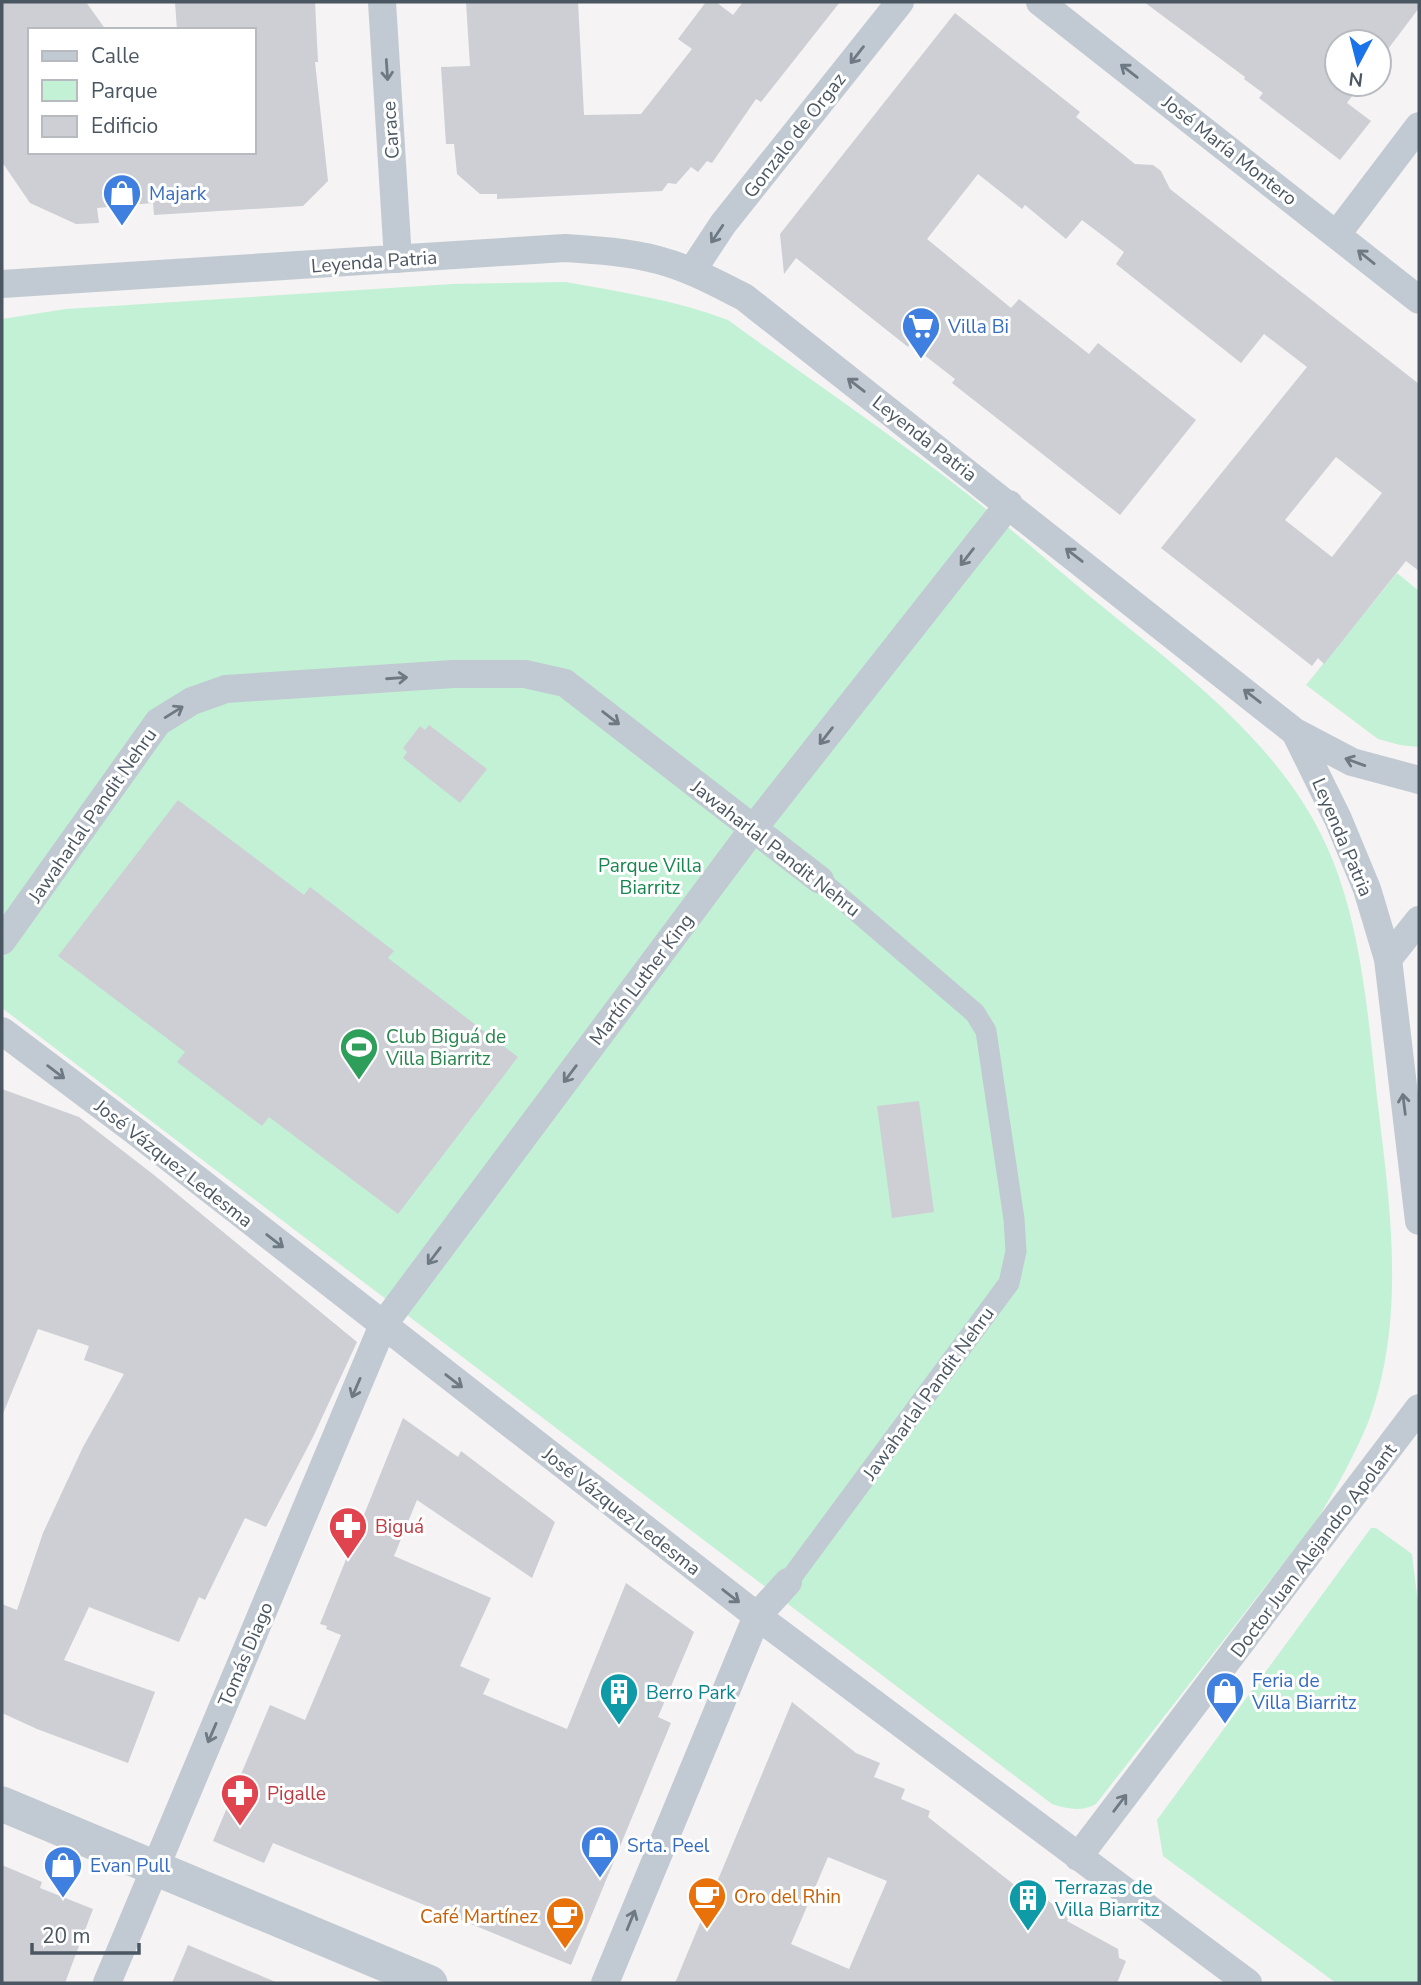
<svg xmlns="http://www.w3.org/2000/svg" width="1421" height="1985" viewBox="0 0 1421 1985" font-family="'Nunito Sans',sans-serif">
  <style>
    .green { fill: #c3f1d5 }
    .building { fill: #cdcfd5; fill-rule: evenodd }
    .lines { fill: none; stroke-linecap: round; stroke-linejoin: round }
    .pedestrian { stroke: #c1cad2; stroke-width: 21 }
    .minor { stroke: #c1cad2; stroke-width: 28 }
    .tertiary { stroke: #c1cad2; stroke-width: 35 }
    .oneway { stroke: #6e7983 }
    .labels { text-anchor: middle; stroke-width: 6; stroke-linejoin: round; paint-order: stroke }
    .street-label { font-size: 19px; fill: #4a5661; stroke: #fff }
    .shop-label { font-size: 19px; fill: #366cbe; stroke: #fff; text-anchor: start }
    .park-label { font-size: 19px; fill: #17864f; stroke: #fff }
    .leisure-label { font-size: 19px; fill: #27864d; stroke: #fff; text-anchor: start }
    .health-label { font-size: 19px; fill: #be3a42; stroke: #fff; text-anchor: start }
    .culture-label { font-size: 19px; fill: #0d838f; stroke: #fff; text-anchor: start }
    .food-label { font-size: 19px; fill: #c56008; stroke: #fff; text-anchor: start }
  </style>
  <rect width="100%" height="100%" fill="#f5f3f3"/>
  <path class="green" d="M566 282C621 292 675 300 728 320 801 373 876 424 948 479 998 517 1045 559 1093 599 1182 672 1285 745 1331 856 1365 939 1369 1033 1380 1122 1392 1220 1404 1325 1369 1420 1355 1455 1336 1488 1317 1520L1096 1804C1082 1812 1067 1809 1052 1804L2 1008V319L66 309 453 284Z
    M1397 573 1419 591V747L1400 745 1378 739 1306 685Z
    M1371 1528H1376L1412 1554 1419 1612V1983H1336L1163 1856 1157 1820Z"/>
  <path class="building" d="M2 2H86L106 30H30V152H254V30H177L175 2H315L318 62H315L328 181 303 206 154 215 153 203 97 208 99 223 76 224 30 203 2 162Z
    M466 2H578L584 115 641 114 692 49 678 39 706 2H716L733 15 743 2H840L761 102 756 99 712 163 707 161 698 172 691 167 676 184 668 183 662 191 497 199V194H480L457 174 454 144H446L441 67 470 66Z
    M1144 2H1419V8L1379 61V42H1337V84H1361L1347 103 1371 121 1340 160 1259 98 1263 93 1244 79 1245 77Z
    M955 13 1080 112 1076 117 1135 164 1153 165 1161 171 1170 189 1419 384V571L1406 561 1324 664 1318 658 1312 666 1161 548 1307 367 1264 334 1241 363 1116 264 1124 252 1082 220 1066 239 1025 205 1022 209 978 174 927 239 1011 308 1019 299 1089 354 1098 343 1196 420 1120 515 952 383 955 379 910 344 908 347 796 258 784 274 780 234ZM1336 457 1382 493 1332 557 1285 520Z
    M429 725 487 769 460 803 403 758 407 752 403 748 420 726 425 730Z
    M178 800 304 895 310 887 394 951 388 958 518 1057 398 1214 269 1117 262 1126 177 1062 185 1052 58 956Z
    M2 1089 79 1117 154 1175 357 1342 313 1437 266 1527 245 1518 205 1600 199 1597 179 1642 89 1607 64 1660 155 1692 128 1763 37 1729 2 1713V1604L17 1610 43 1533 83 1447 124 1374 84 1360 89 1346 38 1329 2 1416Z
    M919 1101 934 1212 892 1218 877 1106Z
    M403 1418 458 1457 461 1451 555 1522 532 1578 417 1500 394 1556 491 1598 460 1666 490 1679 483 1694 567 1729 626 1583 694 1632 658 1717 671 1723 571 1965 273 1843 264 1863 213 1841 270 1705 305 1720 341 1635 326 1629 327 1626 320 1624Z
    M792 1702 856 1753 880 1763 874 1777 905 1789 901 1799 930 1811 928 1817 1017 1887 1020 1879 1069 1917 1067 1921 1118 1949 1119 1958 1126 1961 1117 1983H675ZM828 1857 887 1881 849 1969 791 1944Z
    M2 1865 42 1882 40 1888 93 1909 65 1983H2Z
    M188 1945 278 1983H172Z"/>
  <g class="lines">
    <path class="pedestrian" d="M788 1582 1009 1283 1016 1251 1014 1219 986 1031 975 1013 820 880"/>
    <path class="minor" d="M382 2 398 259
      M1040 2 1419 300
      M1337 234 1419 126
      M692 271 723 224 900 2
      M2 284 565 248C597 250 628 252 658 260 689 268 716 283 744 297L1295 732 1338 819 1367 889 1388 959 1419 1221
      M1295 732 1352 762 1419 780
      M2 941 158 722 192 701 226 689 453 674H525L565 683 820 880
      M1388 959 1419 920
      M2 1031 135 1131 757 1616 1248 1983
      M1078 1857 1419 1408
      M107 1983 383 1325 753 829 1009 504
      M605 1983 757 1616 788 1582"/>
    <path class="tertiary" d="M2 1804 430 1983"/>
  </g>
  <defs><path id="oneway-shaft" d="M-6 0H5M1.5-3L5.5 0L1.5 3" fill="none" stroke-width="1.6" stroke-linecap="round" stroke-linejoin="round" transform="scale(1.75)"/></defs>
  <g class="oneway">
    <use href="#oneway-shaft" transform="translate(857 55) rotate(128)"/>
    <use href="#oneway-shaft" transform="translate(387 70) rotate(86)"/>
    <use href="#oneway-shaft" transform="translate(1129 71) rotate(-142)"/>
    <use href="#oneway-shaft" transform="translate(717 234) rotate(124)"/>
    <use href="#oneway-shaft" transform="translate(1366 257) rotate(-141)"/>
    <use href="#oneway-shaft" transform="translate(856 385) rotate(-142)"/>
    <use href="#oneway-shaft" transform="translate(1074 555) rotate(-142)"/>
    <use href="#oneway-shaft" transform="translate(967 557) rotate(128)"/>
    <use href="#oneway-shaft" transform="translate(397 678) rotate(-4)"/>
    <use href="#oneway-shaft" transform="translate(1252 696) rotate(-142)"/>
    <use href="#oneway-shaft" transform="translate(174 712) rotate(-32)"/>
    <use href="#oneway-shaft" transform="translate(611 718) rotate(38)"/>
    <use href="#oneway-shaft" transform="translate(826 736) rotate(128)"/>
    <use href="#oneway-shaft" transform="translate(1355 762) rotate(-160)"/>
    <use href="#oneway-shaft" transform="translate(56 1072) rotate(37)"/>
    <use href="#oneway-shaft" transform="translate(570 1074) rotate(127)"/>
    <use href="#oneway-shaft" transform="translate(1404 1104) rotate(-97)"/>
    <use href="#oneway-shaft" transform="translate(275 1241) rotate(38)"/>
    <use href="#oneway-shaft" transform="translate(434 1256) rotate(127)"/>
    <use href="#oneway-shaft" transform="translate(454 1381) rotate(38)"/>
    <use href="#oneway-shaft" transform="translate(356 1388) rotate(113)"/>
    <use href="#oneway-shaft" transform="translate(731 1596) rotate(38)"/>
    <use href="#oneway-shaft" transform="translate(212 1733) rotate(113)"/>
    <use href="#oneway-shaft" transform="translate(1120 1803) rotate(-53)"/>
    <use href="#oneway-shaft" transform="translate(631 1920) rotate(-68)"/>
  </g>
  <defs>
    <g id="shop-pin" transform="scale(2.0125)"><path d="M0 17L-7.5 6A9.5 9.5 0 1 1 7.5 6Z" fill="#3f7fe0" stroke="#fff"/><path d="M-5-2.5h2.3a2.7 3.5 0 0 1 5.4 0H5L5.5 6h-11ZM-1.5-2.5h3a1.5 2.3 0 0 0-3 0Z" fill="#fff"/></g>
    <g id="supermarket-pin" transform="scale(2.0125)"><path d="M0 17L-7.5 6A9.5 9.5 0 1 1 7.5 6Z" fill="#3f7fe0" stroke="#fff"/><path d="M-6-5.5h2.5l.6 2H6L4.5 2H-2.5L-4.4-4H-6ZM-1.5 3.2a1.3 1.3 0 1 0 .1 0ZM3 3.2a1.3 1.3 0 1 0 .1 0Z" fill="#fff"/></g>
    <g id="stadium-pin" transform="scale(2.0125)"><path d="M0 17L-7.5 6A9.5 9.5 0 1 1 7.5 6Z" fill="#2e9e5b" stroke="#fff"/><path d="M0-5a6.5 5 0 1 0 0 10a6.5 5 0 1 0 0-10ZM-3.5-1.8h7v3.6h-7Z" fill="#fff"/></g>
    <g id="pharmacy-pin" transform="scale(2.0125)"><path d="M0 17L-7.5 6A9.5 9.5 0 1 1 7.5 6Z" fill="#e0444e" stroke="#fff"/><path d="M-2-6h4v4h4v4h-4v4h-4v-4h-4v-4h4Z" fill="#fff"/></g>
    <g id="building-pin" transform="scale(2.0125)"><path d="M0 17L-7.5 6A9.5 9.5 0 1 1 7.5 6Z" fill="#0f9aa8" stroke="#fff"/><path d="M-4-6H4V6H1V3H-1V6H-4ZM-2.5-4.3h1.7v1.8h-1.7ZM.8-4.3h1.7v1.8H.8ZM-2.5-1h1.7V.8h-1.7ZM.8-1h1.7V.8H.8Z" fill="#fff"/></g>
    <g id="cafe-pin" transform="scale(2.0125)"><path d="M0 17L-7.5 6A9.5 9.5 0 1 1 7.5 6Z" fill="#e8710a" stroke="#fff"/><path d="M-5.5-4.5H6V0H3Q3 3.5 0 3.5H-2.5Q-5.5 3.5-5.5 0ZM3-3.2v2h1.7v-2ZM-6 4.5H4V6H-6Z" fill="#fff"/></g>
  </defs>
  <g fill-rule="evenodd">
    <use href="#shop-pin" x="122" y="193"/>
    <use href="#supermarket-pin" x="921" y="326"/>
    <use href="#stadium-pin" x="359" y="1047"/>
    <use href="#pharmacy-pin" x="348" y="1526"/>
    <use href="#shop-pin" x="1225" y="1691"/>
    <use href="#building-pin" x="619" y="1692"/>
    <use href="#pharmacy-pin" x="240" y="1793"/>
    <use href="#shop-pin" x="600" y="1845"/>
    <use href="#shop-pin" x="63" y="1865"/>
    <use href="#cafe-pin" x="707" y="1896"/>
    <use href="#building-pin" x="1028" y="1898"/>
    <use href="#cafe-pin" x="565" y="1916"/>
  </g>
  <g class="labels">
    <g class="street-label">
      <text transform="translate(390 130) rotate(-94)" y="7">Carace</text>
      <text transform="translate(794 135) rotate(-52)" y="7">Gonzalo de Orgaz</text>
      <text transform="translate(1230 150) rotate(38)" y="7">José María Montero</text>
      <text transform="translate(374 261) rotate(-4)" y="7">Leyenda Patria</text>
      <text transform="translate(925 438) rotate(38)" y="7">Leyenda Patria</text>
      <text transform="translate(92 815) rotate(-55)" y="7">Jawaharlal Pandit Nehru</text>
      <text transform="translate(1343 837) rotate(67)" y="7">Leyenda Patria</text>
      <text transform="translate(776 848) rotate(38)" y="7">Jawaharlal Pandit Nehru</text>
      <text transform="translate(641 979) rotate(-53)" y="7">Martín Luther King</text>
      <text transform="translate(174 1163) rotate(38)" y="7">José Vázquez Ledesma</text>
      <text transform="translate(928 1393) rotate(-54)" y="7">Jawaharlal Pandit Nehru</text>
      <text transform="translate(622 1511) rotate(38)" y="7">José Vázquez Ledesma</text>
      <text transform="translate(1313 1550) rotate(-53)" y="7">Doctor Juan Alejandro Apolant</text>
      <text transform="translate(245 1654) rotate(-67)" y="7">Tomás Diago</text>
    </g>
    <g class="shop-label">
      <text x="149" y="200">Majark</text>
      <text x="948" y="333">Villa Bi</text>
      <text x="1252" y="1687">Feria de<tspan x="1252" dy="22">Villa Biarritz</tspan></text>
      <text x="627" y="1852">Srta. Peel</text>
      <text x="90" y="1872">Evan Pull</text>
    </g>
    <g class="park-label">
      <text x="650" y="872">Parque Villa<tspan x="650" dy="22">Biarritz</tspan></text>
    </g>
    <g class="leisure-label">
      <text x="386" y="1043">Club Biguá de<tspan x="386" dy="22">Villa Biarritz</tspan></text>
    </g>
    <g class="health-label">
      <text x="375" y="1533">Biguá</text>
      <text x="267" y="1800">Pigalle</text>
    </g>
    <g class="culture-label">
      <text x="646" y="1699">Berro Park</text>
      <text x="1055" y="1894">Terrazas de<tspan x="1055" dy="22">Villa Biarritz</tspan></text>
    </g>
    <g class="food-label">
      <text x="734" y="1903">Oro del Rhin</text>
      <text x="538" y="1923" text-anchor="end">Café Martínez</text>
    </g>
  </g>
  <rect width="1421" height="1985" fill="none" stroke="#4a5661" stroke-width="7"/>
  <rect x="28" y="28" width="228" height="126" fill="#ffffff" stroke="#b7bbc0" stroke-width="2"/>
  <rect x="42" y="51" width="35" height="10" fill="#c1cad2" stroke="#b7bbc0" stroke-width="2"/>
  <text x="91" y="63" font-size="21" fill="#4a5661">Calle</text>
  <rect x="42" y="80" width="35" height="21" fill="#c3f1d5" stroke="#b7bbc0" stroke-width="2"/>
  <text x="91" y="98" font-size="21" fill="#4a5661">Parque</text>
  <rect x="42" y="116" width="35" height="21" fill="#cdcfd5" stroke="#b7bbc0" stroke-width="2"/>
  <text x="91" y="133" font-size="21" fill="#4a5661">Edificio</text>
  <g transform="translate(1358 63) rotate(187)"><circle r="33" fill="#ffffff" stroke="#b7bbc0" stroke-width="2"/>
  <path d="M0-5L12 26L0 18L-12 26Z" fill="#1a73e8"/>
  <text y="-10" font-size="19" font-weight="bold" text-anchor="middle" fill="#4a5661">N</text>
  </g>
  <path d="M32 1943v10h107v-10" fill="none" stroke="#4a5661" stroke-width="3.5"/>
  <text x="42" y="1943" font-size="21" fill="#4a5661" stroke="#ffffff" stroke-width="5" paint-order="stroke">20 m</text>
</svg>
